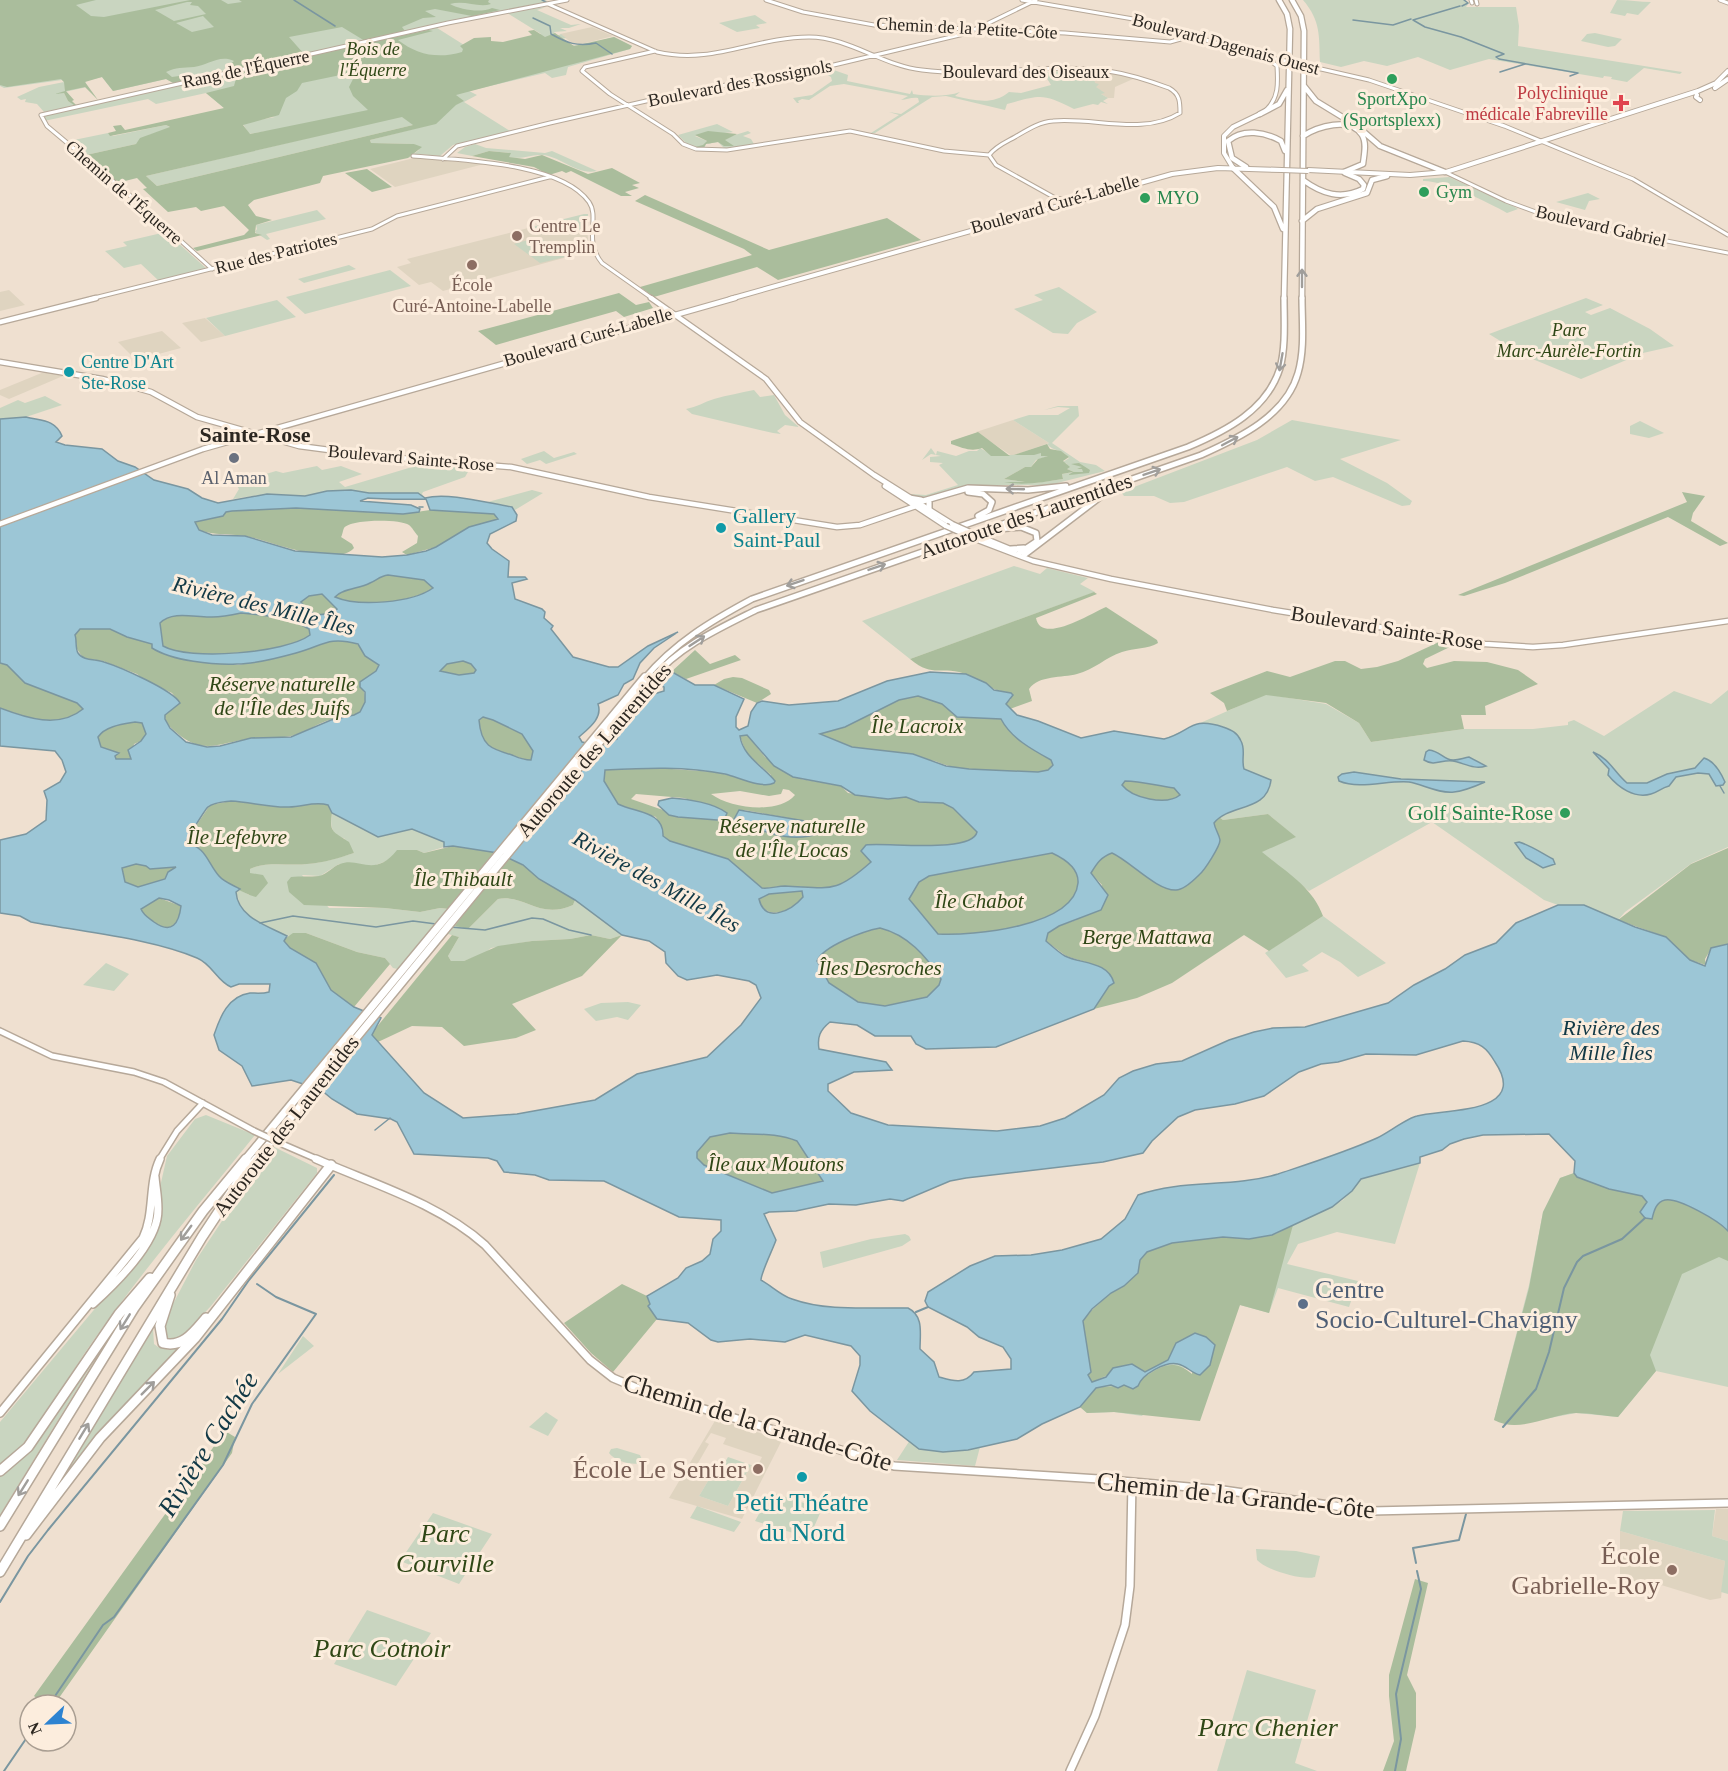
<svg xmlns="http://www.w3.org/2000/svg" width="1728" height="1771" viewBox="0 0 1728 1771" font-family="Georgia,serif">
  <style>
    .education { fill: #dfd4c0; fill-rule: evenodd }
    .green { fill: #c9d5c0 }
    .forest { fill: #aabd9c; fill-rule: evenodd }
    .water { fill: #9cc6d6; stroke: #7a96a0; stroke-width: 1.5; fill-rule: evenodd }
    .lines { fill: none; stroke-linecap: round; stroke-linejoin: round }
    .stream-far1 { stroke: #7a96a0; stroke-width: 1.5 }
    .stream { stroke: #7a96a0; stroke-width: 2 }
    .secondary-far3-casing { stroke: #b6a899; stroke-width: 5 }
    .secondary-far2-casing { stroke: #b6a899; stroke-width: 7 }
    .secondary-far1-casing { stroke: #b6a899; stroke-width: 8 }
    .secondary-casing { stroke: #b6a899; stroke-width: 10 }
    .primary-far1-casing { stroke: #b6a899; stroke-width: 6 }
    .primary-casing { stroke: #b6a899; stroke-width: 7 }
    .highway-far3-casing { stroke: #b6a899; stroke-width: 7 }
    .highway-far2-casing { stroke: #b6a899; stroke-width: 8 }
    .highway-far1-casing { stroke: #b6a899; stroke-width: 10 }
    .highway-casing { stroke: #b6a899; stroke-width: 12 }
    .secondary-far3 { stroke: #fff; stroke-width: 3 }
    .secondary-far2 { stroke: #fff; stroke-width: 4.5 }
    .secondary-far1 { stroke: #fff; stroke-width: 5 }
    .secondary { stroke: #fff; stroke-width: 7 }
    .primary-far1 { stroke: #fff; stroke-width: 4 }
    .primary { stroke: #fff; stroke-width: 4.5 }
    .highway-far3 { stroke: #fff; stroke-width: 4.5 }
    .highway-far2 { stroke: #fff; stroke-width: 5 }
    .highway-far1 { stroke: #fff; stroke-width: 7 }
    .highway { stroke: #fff; stroke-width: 9 }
    .secondary-bridge-far2-casing { stroke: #b6a899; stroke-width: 5; stroke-linecap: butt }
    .secondary-bridge-far1-casing { stroke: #b6a899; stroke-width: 7; stroke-linecap: butt }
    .secondary-bridge-casing { stroke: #b6a899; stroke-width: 8; stroke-linecap: butt }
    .primary-bridge-casing { stroke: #b6a899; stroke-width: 6; stroke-linecap: butt }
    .secondary-bridge-far2 { stroke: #fff; stroke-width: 3 }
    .secondary-bridge-far1 { stroke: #fff; stroke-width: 4.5 }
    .secondary-bridge { stroke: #fff; stroke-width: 5 }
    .primary-bridge { stroke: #fff; stroke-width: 4 }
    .oneway { stroke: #a09e9b }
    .leisure-dot { fill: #2e9e5b; stroke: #fceddd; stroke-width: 2 }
    .health-dot { fill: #e0444e; stroke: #fceddd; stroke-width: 2 }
    .education-dot { fill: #8d6e63; stroke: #fceddd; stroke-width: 2 }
    .culture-dot { fill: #0f9aa8; stroke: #fceddd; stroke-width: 2 }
    .worship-dot { fill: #6b7280; stroke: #fceddd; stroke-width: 2 }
    .service-dot { fill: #5c6f8a; stroke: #fceddd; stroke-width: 2 }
    .labels { text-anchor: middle; stroke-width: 6; stroke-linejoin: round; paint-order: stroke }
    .far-street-label { font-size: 18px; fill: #2c2721; stroke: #fceddd }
    .far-park-label { font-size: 18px; font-style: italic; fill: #2f4716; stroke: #fceddd }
    .far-health-label { font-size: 18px; fill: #be3a42; stroke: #fceddd; text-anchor: end }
    .far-leisure-label { font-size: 18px; fill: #27864d; stroke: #fceddd; text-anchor: start }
    .far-education-label { font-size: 18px; fill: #785e54; stroke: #fceddd; text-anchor: start }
    .far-culture-label { font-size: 18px; fill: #0d838f; stroke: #fceddd; text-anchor: start }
    .far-worship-label { font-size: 18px; fill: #5b616d; stroke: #fceddd }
    .culture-label { font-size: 21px; fill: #0d838f; stroke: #fceddd; text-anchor: start }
    .street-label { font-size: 21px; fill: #2c2721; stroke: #fceddd }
    .park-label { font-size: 21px; font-style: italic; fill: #2f4716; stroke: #fceddd }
    .leisure-label { font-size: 21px; fill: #27864d; stroke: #fceddd; text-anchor: end }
    .far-district-label { font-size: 22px; font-weight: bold; fill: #2c2721; stroke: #fceddd }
    .water-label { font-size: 22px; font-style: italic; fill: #123946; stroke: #fceddd }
    .near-service-label { font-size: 26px; fill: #4e5e75; stroke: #fceddd; text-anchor: start }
    .near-street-label { font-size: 26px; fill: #2c2721; stroke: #fceddd }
    .near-education-label { font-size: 26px; fill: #785e54; stroke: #fceddd; text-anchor: end }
    .near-culture-label { font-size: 26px; fill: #0d838f; stroke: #fceddd }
    .near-park-label { font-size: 26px; font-style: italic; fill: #2f4716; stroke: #fceddd }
    .near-water-label { font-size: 27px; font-style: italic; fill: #123946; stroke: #fceddd }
  </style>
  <rect width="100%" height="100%" fill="#efe0d0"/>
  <path class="education" d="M592 27 613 36 578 45 572 43 560 34Z
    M1098 70 1118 74 1133 79 1115 87 1114 98H1108L1101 94 1095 87 1093 72Z
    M414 158 484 164 395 187 370 169Z
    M532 227 544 233 565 228 571 232 587 228 589 251 443 291 431 282 419 285 397 267 411 263 407 259Z
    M9 290 25 305 0 311V292Z
    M205 318 225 336 201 342 182 323Z
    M162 331 181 348 136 360 118 342Z
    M44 372 63 376 9 399 0 395V390Z
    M1013 420 1049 443 1012 456 976 432Z
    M716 1419 782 1440 742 1519 669 1498ZM711 1433 726 1438 723 1444 762 1457 757 1467 751 1465 728 1506 699 1496 711 1476 694 1470 709 1444 705 1442Z
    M1716 1509H1728V1541L1712 1536Z
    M1620 1531 1725 1561 1721 1598 1710 1600 1645 1580 1637 1583 1620 1578Z"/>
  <path class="green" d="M0 0H545L549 2 434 26 472 50 541 34 507 13 546 7 537 10 571 25 581 24 569 28H560L567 31 554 32 557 36 561 34 566 38 561 39 571 45 581 46 614 37 632 46 630 49 568 67 566 75 552 78 545 73 469 91 477 95 464 102 510 131 453 145 440 156 418 154 408 158 419 150 414 144 371 143 370 140 433 124 413 125 157 186 146 176 385 120 274 130 249 134 243 124 247 122 275 117 224 108 206 93 156 104 148 99 44 121 42 116 45 114 175 84 166 79 113 91 102 77 85 81 87 87 60 93H64L68 101 77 105 44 112 37 104 25 102 26 99 21 100 17 97 39 87 64 82 62 80 4 88 0 86Z
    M1303 0H1465L1469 3 1466 7H1516L1519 26 1518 46 1682 72 1680 74 1644 68 1627 82 1611 79 1612 77 1604 76 1603 78 1489 59 1450 70 1418 57 1387 66 1364 61 1341 67 1320 62C1319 36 1321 21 1303 0Z
    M1617 0C1629 0 1640 2 1651 2L1638 15 1627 13 1625 16 1610 13Z
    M755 15 767 23 756 25 760 28 737 32 719 23Z
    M1595 33 1622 39 1615 46 1608 47 1581 41 1587 34Z
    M828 68 848 75 847 81 910 94 912 90 913 94C927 96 947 97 960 92L955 96C974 100 992 106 1009 92L1021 93 1051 85 1043 72 1097 70 1093 72 1095 83 1099 84 1096 87 1105 93 1101 94 1108 98 1103 101 1108 104 1101 102 1098 105 1093 104 1074 109C1042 93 1041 95 1007 104L1005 110 946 96 932 97 875 133H871L899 115 889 112 901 114 919 102 918 98C911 97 907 100 901 100L908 96 844 84 830 86 809 100 802 99 798 101 799 103H797L793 98 812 95 832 81 831 77 818 70Z
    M717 124 733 132C718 135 708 130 695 136L707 141 706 144 748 131 751 133 743 136 751 139 754 144 725 149 718 142 706 144 704 149 687 144 678 135Z
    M166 125 171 128 149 135 136 144 86 155 69 141 108 133 113 136Z
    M475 144 486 148 545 153 552 151 597 171C577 176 561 156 542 155 530 154 524 160 508 157L510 153 489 151 472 156 457 153 465 147Z
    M1449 177 1513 206 1518 209 1507 213C1490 203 1442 180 1423 181V179Z
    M1588 193 1600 199 1589 201 1585 210 1556 202Z
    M317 210 326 219 266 234 270 239 267 240 255 232 257 229 256 225Z
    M584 214H588L587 228 571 232 565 228 539 234 532 227Z
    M166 232 207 269 159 281 141 264 124 268 105 251 127 246 123 242Z
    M539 237 565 257 540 263 514 244Z
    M349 265 356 269 304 283 298 279Z
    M390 270 411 286 305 314 286 297Z
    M1059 287 1097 312 1077 323 1068 334 1053 333 1014 309 1043 300 1034 295Z
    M1586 298 1603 305 1585 312 1591 315 1610 308 1650 329 1674 346 1643 353 1581 379 1523 355 1489 334Z
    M277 300 296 317 225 336 206 318Z
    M754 390 760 397 774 395 785 415 799 427 785 425 777 431 781 434 773 433 692 414 686 409C697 407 704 402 714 399 728 395 740 393 754 390Z
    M45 396 62 405 26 417 0 419V408L18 400 25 403Z
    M1058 406H1078L1079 416 1052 443 1080 462 1096 465 1105 471 1049 485H967L921 499 909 494 926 495 958 485 939 465 943 463 930 462V457L941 456 931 454 922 460 931 448 936 455 937 451 956 456 969 451H977L980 448 994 456 1041 453 1043 454 1041 456H1049L1036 460 1031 467H1025L1004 479 1026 482H1007L1035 483 1063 479 1062 474 1074 472 1067 469V464L1063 462 1069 458C1063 449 1053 452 1047 444L1049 443 1013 420 1029 415H1058L1070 408 1058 407 1044 410Z
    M1292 420 1401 440 1340 459 1387 483 1412 501 1410 505 1402 506 1333 477 1315 481 1287 467 1184 502 1170 503 1154 496H1124L1121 492 1257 440Z
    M1640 421 1664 433 1649 438 1630 434V426Z
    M544 451 554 458 574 452 577 454 546 464 540 460 527 464 521 459Z
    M429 462 472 465 465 477 423 492 422 494 425 498 418 493H369L350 490 327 491 305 496 267 494 233 499 239 489 235 483 276 471 283 473 317 466 322 470 341 466 362 474 339 482 345 487Z
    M532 490 543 493 515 510 512 507 484 503Z
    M1014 566 1040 574 1047 568 1088 578 1080 584 1095 592 910 659 862 621Z
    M1728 690V847L1692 863 1625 912 1618 920 1584 905H1558L1544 900 1432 822 1309 891 1261 852 1295 837 1268 814 1223 820 1219 817 1206 869 1181 889 1174 891 1069 734 1087 739 1114 731 1164 739 1266 694 1326 704 1359 723 1371 742 1464 729H1533L1568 725V722L1574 720 1604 736 1674 691 1711 704Z
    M332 813 378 837 412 829 444 842V847L424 853 417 850 373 866 339 864 320 876 302 875 329 908H385L420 912 440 908 467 912 456 925 468 929 498 899C525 894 539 920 573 905L575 900 622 935 610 939 591 935 570 939 532 941 491 948 485 953 464 961H451L448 956 459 937 448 934 416 973 393 968 385 958 357 952 306 933 287 936 252 919 241 907 236 892 240 889 249 895 250 869C266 861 288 866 307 864 322 863 338 858 354 853L344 838 336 837C331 828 330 822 332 813Z
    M1323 916 1386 963 1358 977 1340 962 1322 952 1302 965 1309 971 1286 978 1265 953Z
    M106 963 129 974 114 991 83 985Z
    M628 1002 641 1005 628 1020 617 1017 596 1021 584 1009 601 1003Z
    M206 1115 255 1135C200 1203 143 1270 93 1341 63 1383 41 1433 0 1466V1422L134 1262 160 1215V1187L167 1156 195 1119Z
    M272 1146 317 1168V1173L211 1306 179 1340 169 1342 164 1338 163 1332 173 1304 196 1260Z
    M1420 1163 1395 1244 1337 1232 1298 1244 1287 1264 1358 1281 1349 1307 1278 1288 1269 1313 1240 1305 1142 1416 1114 1412 1087 1413 1080 1407 1095 1388 1083 1321 1333 1206 1343 1200 1361 1179Z
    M1574 1173 1577 1177 1728 1231V1387L1656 1371 1618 1417 1576 1413 1514 1425 1494 1420 1529 1285 1543 1212 1560 1178Z
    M905 1234 909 1236 911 1240 902 1246 823 1268 820 1252 871 1239Z
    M153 1328 154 1344C163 1352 174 1350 184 1345L60 1482Z
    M110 1335 0 1515V1475L25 1454Z
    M303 1336 314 1346 278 1374Z
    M546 1412 558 1420 548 1436 529 1427Z
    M910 1440 919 1449 968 1450 980 1447 975 1466 897 1460Z
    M617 1448 640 1455 643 1462C634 1467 615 1461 609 1453L611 1449Z
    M728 1457 751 1465 728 1506 699 1496 711 1476 716 1478Z
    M771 1492 822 1509 809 1538 755 1521Z
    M697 1506 741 1522 734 1532 690 1518Z
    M1715 1510 1712 1536 1728 1541V1594L1721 1592 1725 1561 1620 1531 1623 1511Z
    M433 1513 492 1534 459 1584 400 1561Z
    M1256 1549 1296 1551 1320 1556 1315 1577C1303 1581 1266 1570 1257 1560Z
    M367 1610 431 1633 396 1686 334 1664Z
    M1247 1670 1316 1690 1295 1763 1317 1771H1217Z"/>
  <path class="forest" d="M0 0H96L76 5 91 16 104 17 190 0H221L228 4 242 2 239 0H489L488 2 491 4C478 8 465 0 450 4 461 10 481 13 492 8L500 10 238 70 228 66 234 61C219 54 207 66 194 67 183 68 176 67 166 72L172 77 186 75 197 79 175 84 166 79 113 91 102 77 85 82 98 100 85 87 66 91 74 100 72 101 76 105H74L68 101 64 93 55 94 65 91 64 82 61 79 7 87 0 85ZM187 2H192L190 5 198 6 206 14 174 21 155 10ZM435 9 472 16 405 31 402 27 423 18 436 17 425 11ZM203 16 214 27 192 32 176 23ZM342 27 365 41 304 54 289 37Z
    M428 30 433 31 398 40C417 55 438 59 462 52L463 49 460 46 474 38 491 37V41L503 42 532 35 528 31 534 30 545 37 555 33 574 46 614 37 632 46 630 49 456 95 464 101 456 105 436 124 370 140 371 143 414 144 422 147 408 158 323 176 320 183 254 200 248 205 256 216 272 220 256 225 255 233 262 235 197 251 193 248 244 235 249 230 224 206 201 211 196 207 168 212 143 189 147 188 137 178 117 183 86 155 136 144 140 138 170 127 166 125 110 136 108 133 116 131 113 126 121 125 125 130 224 108 206 93 234 86 238 71ZM350 73 354 77 349 87 353 96 368 110 250 134 243 125 279 115 286 98 297 91 302 83ZM402 117 413 125 157 186 146 176Z
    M708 131 737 134 725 140 734 146H724L718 142 706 144 703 149 695 147 703 145 707 141 695 135Z
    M489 151 511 153 509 157 525 159 542 155 588 174 612 168 640 183 632 185 639 188 625 192 632 196H621L571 171 566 173 562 171 549 175 534 167 472 156Z
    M367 169 392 187 372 192 345 173Z
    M645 195 769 250 887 218 921 240 778 280 757 267 654 297 640 287 752 255 744 249 635 201Z
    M619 293 636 305 649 302 653 308 624 317 616 311 496 345 478 331Z
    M978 432 1010 456H991L982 448C971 452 963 448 951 444V441Z
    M1047 444 1050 449 1061 451 1069 457 1063 461 1070 467 1067 469 1074 472H1083L1082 469H1077L1082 467 1071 464 1079 463 1090 470 1089 473 1068 475 1073 472 1062 474 1063 479C1044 482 1023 486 1004 482H1025L1004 479 1025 467H1031L1038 459 1048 456H1041V453L1034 455H1014Z
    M1682 492 1705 496 1693 513 1691 521 1728 543 1720 546 1668 517 1505 583 1464 596 1458 595 1687 502Z
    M296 508 403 514 430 510 494 514 498 519 436 547 407 555 402 552 417 543 418 536C415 533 412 527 409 525 400 519 351 519 344 528 343 530 342 536 341 537L352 544 354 548C335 569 268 540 245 536 229 533 215 536 199 530L195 522 223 516 225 512 232 511Z
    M388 575 424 580 433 588C411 603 359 608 335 597 342 588 360 589 370 583 377 580 380 576 388 575Z
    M1094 592 1097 594 1036 618C1041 645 1090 614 1106 607L1157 640 1158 643C1148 649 1134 648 1122 652 1106 657 1094 670 1077 674 1062 678 1039 675 1029 689L1032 701 1010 709 1006 704 1011 699 1007 692C990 691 977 677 959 672 937 667 932 677 910 659Z
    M322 594 337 609 322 615 306 610 301 602 309 596Z
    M241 613C264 615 290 618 309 629L310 636C285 653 190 661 163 646L160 623C173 610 196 618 212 617 222 617 232 615 241 613Z
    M80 628 110 629 121 633 127 637 148 641 169 656 239 665 311 648C322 642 346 635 358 645 365 652 369 660 379 665L376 671 360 682C365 691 368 703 360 712 354 719 338 718 329 720 316 724 305 733 291 736 278 739 264 737 250 739 220 742 204 756 177 733 171 728 165 723 165 715L180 703 172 693 144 680 137 674 103 661 83 658 77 649 75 635Z
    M1439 642 1456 644 1425 659 1423 664 1427 668 1454 661 1487 662 1518 670 1538 684 1485 706 1486 715H1461L1464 729 1371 742 1359 723 1326 703 1266 695 1227 711 1224 703 1210 693 1267 671 1290 677 1335 661H1345L1361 669 1377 667 1398 661Z
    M695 650 710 664 735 655 741 660 686 679 674 673H670Z
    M463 661 471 664 476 670 474 673 459 675 440 671 447 664Z
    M0 663 7 665 25 683 77 703 83 709C59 729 26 718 0 708Z
    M733 677 742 678 769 690 771 694 757 703 714 685 724 679Z
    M918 696 942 704 957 717 1001 718C1011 738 1032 749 1051 760L1053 764 1048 770 1038 772C1005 769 966 775 935 761L852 747 819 734 845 727 899 700Z
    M483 717 493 720 522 734 534 751 531 760C523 760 519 757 512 755 491 749 481 746 479 720Z
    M135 722 142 723 146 734 141 741 134 744 131 759H115V756L119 753 101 747 97 737C105 726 122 724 135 722Z
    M747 735 765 757 801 779 841 786 848 793 888 799 906 797 919 802 943 803 953 808 977 832C976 837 977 837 972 840 962 847 887 847 872 844L871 862C835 894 831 888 785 886 777 886 770 889 762 888L728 859 670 841 663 836 656 817 617 804 604 781 605 770 657 768 715 772 770 785 771 775 746 753 740 736ZM783 789 789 790 795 795C778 815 730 808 711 794L740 791 769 796 781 794ZM636 794 684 798 721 809 669 815 663 810 631 799ZM744 810 805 821 818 829 787 837 767 833 734 821Z
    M1125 781C1142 781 1157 786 1174 788L1180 795C1166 806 1132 798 1122 785Z
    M231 801C250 802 271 808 289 807 303 807 314 801 328 804L332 813C328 834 336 832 349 842L354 853C339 858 323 863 307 864 289 866 266 861 250 869V873L263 875 268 883 256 897C247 895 224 883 218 875 206 861 206 846 185 842L210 805Z
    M1268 814 1296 837 1262 852C1285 871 1313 887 1323 916L1269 951 1244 935 1172 983 1137 998 1094 1009 1109 986 1107 971 1098 966 1066 956 1046 941 1048 933 1059 926 1076 920 1102 885 1091 873 1098 860 1112 853C1130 861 1157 890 1176 890 1184 890 1194 880 1199 875 1205 871 1220 846 1219 840 1219 834 1215 829 1214 823L1219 817 1223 820Z
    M453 846C468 848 485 848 499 854 526 863 549 886 575 900L573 905C539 920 525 894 498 899L468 929 455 926 466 911 440 908 420 912 385 908 304 905 289 892 287 882 291 877C300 876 310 877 319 876 328 874 333 866 340 864 359 856 374 879 397 850H417L424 853Z
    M1728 848V944L1711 949 1705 959 1706 965 1690 960 1666 937 1618 920 1691 864Z
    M1052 853C1065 859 1079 868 1078 883 1074 928 971 936 938 934L909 899 908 896 919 882 929 876Z
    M136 864 177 866 165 879 147 885 138 887 125 882 122 867Z
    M802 891 803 897C791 911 766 923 759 899L769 894Z
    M159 898 181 906C179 923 172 935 154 922 148 918 144 916 141 909Z
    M880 928C908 935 926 956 941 979L939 985 927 997 885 1006 858 1002 829 983 816 961C823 946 864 931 880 928Z
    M293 933H306L357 952 385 958 390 964 354 1007 330 990 316 963 290 948 283 940Z
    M452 935 459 937 448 956 451 961H464L498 946 532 941 570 939 591 935 610 939 622 935 582 976 512 1004 536 1030 516 1038 464 1046 442 1027 412 1026 378 1042 371 1034Z
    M730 1133C753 1135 776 1132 797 1141L823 1181 772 1193 704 1165 697 1158V1152L710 1137Z
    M1574 1173 1577 1177 1642 1196 1647 1202 1656 1206C1659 1204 1661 1201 1664 1200 1677 1196 1719 1221 1728 1231V1261L1719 1257 1682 1274 1650 1355 1656 1371 1618 1417C1605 1416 1590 1413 1576 1413 1550 1414 1519 1434 1494 1420L1529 1288 1543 1212 1560 1178Z
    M1293 1225 1269 1313 1240 1305 1200 1421 1114 1412 1087 1413 1080 1407 1096 1388C1105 1386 1115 1387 1124 1385 1151 1381 1164 1350 1192 1374L1195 1333 1176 1343 1168 1360 1145 1372 1132 1364 1092 1382 1088 1375 1091 1372 1083 1321 1092 1310 1111 1293 1124 1286 1138 1273 1140 1260 1147 1252 1172 1243 1223 1237 1249 1239 1276 1234Z
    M622 1284 647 1296 650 1304 648 1306 657 1319 613 1372 591 1353 564 1323Z
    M225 1431 235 1437 232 1453 54 1705H45L34 1696Z
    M1415 1579 1428 1583 1407 1675 1416 1693V1727L1406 1771H1383L1394 1741 1389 1696V1675Z"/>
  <path class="water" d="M26 417C41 421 55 419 62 436L56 442 65 445 102 449 118 461 135 467 154 480 188 489 202 498 218 503 267 494 305 496 327 491 351 490 369 493H418L425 498C448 492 487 503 512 507L517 515 516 521 490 534 487 543 492 549 509 561 508 577H525L527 579 512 583 515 599 542 609 545 612 544 618 553 626 551 629 573 657 609 667H618L648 646 678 632 654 648 640 663 633 679 624 684 618 695 598 704C603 718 589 728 579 737L582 742 601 746 617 739 616 732 644 697 664 691V687L659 685 658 680H661L666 674 674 673 695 685H714L744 699 736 717V727L739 730 748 726 751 712 757 703 762 701 789 705 838 701 887 681 930 672 966 674 986 683 994 690 1011 693 1013 695 1006 704 1017 715 1038 721 1081 738 1114 731 1164 739C1191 732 1190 716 1223 727 1231 730 1237 732 1241 741 1246 750 1241 759 1244 769L1271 780C1267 813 1230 803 1214 823 1215 829 1219 834 1220 840 1220 846 1205 870 1199 875 1194 880 1184 890 1176 890 1157 891 1130 861 1112 853 1101 857 1097 863 1091 873L1108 895 1101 910 1059 926 1048 933 1046 941C1052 946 1058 952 1065 956 1081 964 1108 961 1114 983L1109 986 1094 1009 996 1047 926 1049 916 1044 911 1036H875L857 1025 830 1022C820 1030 817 1037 819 1049L886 1062 892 1070 854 1072 828 1084V1091L851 1113 888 1125 997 1131 1040 1126 1065 1118 1104 1095 1119 1078 1133 1071 1156 1064 1182 1061 1229 1040 1254 1032 1273 1028 1305 1027 1388 1003 1414 985 1445 969 1465 955 1496 943 1516 923 1558 905H1584L1635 927 1666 937 1690 960 1705 966 1711 948 1728 944V1231C1719 1221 1678 1197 1665 1200 1656 1202 1654 1211 1652 1219L1645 1218 1640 1212 1647 1202 1642 1196 1609 1189 1577 1177 1574 1173 1575 1161 1549 1134 1483 1135 1464 1139 1450 1144 1442 1150 1420 1157V1163L1361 1179 1352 1191 1332 1207 1272 1235 1249 1239 1223 1237 1172 1243 1147 1252 1140 1260 1138 1273 1124 1286 1111 1293 1092 1309 1083 1321 1091 1372 1088 1375 1092 1382 1106 1377 1113 1368 1132 1364 1145 1372 1168 1360 1176 1343 1195 1333 1206 1337 1215 1345 1210 1365 1200 1375C1191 1373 1187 1366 1178 1364 1166 1361 1142 1374 1138 1386L1133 1389 1124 1385 1118 1388 1111 1385 1096 1388 1080 1407 1042 1424 1017 1439 968 1450 943 1452 919 1449 870 1411 852 1391 860 1365V1356L851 1346 805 1335 785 1342 750 1339 718 1342 711 1340 688 1323 657 1319 648 1306 650 1304 647 1296 678 1278 686 1268 702 1261 710 1254 713 1239 721 1231V1220L679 1217 604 1181 549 1180 535 1175 504 1172 497 1161 488 1158 414 1154 397 1122 391 1119 357 1114 332 1099 321 1090 291 1080 252 1086 242 1066 219 1050 214 1035C220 1017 228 996 250 993 256 993 262 994 269 992L270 984H239L231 987C217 981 212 964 197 958 150 938 82 932 31 922L20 916 0 913V840L26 834 46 820 47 800 44 791 60 782 66 772 62 760 55 751 0 746V708C26 718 59 729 83 709L77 703 25 683 7 665 0 663V419ZM368 498C388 499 406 500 426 499L430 510 494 514 498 519 469 527 436 547 426 551 407 555 382 557 295 551 245 536 212 535 199 530 195 522 223 516 226 512 232 511 296 508 403 514 419 512 420 509 411 505 360 501ZM388 575 424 580 433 588C412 603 358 607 335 597 343 588 360 589 370 583 377 580 380 576 388 575ZM322 594 337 609C323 618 310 616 301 602L309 596ZM241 613C264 615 290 618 309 629L310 635C286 653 189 661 163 646L160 623C173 610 196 618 212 617 222 617 232 615 241 613ZM80 629H110L127 637 152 644V648C172 661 214 665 237 664 256 664 278 658 296 653 323 646 327 636 358 644L365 656 379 665 376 671 360 682V687L365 692V702L360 712 354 715 331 720 291 737 251 738 220 746 207 747 186 742 170 728 165 719V715L180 703C173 690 120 667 104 662 96 659 83 661 78 653 75 648 77 640 75 635ZM463 661 471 664 476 670 474 673 459 675 440 671 447 664ZM918 696 942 704 957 717 1001 719C1011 738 1031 749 1051 760L1053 765 1048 770 1038 772 969 769 946 766 913 754 852 747 820 734 845 727 899 700ZM483 717 493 720 522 734 533 751 531 760C523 760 519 758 512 755 491 749 481 746 479 720ZM135 722 142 723 146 734 141 741 128 750 131 759H116L115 756 119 753 101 747 98 737C105 726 123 724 135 722ZM747 735 774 766 793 777 841 786 855 795 888 799 906 797 919 802 943 803 953 808 977 832C972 854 885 842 866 845L861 851 871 862C835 894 831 888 785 886 777 886 770 889 762 888L728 859 670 841 663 836C664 811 636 813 618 804L604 781 605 770C644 768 686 766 725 774 738 777 762 789 774 783L775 781C763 766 743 757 740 736ZM1125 781C1142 781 1157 786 1174 788L1180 795C1166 806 1132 798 1122 785ZM231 801C250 802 271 808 289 807 303 807 314 801 328 805L332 813 378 837 412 829 444 842V847L453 846 498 853 523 865 539 879 575 900 622 935 649 941 665 952 666 963 678 976 687 980 717 975 749 981 756 985 761 998 741 1025 707 1057 637 1074 595 1100 517 1114 463 1118 424 1093 372 1035 381 1018 354 1007 331 990 316 963 290 948 284 941 287 936C268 926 238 918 236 892L240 889C233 885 224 882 219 876 207 862 206 846 185 843 187 839 206 808 208 807 214 802 224 802 231 801ZM1052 853C1065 859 1079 868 1078 883 1074 927 972 936 938 934L909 899 919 882 929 876ZM136 864 146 866 150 869 176 867 168 872 165 879 138 887 125 882 122 868ZM802 891 803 897C791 911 765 924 759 899L769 894ZM159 898 169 900 181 906C179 923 172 935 154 922 149 918 144 916 141 909ZM880 928C908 935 926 956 941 979L939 985 927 997 885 1006 858 1002 829 983 817 961C823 946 864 931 880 928ZM1463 1041C1480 1042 1487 1048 1495 1062 1530 1114 1446 1109 1417 1116 1407 1118 1388 1133 1377 1138 1346 1152 1311 1163 1278 1174 1232 1188 1183 1179 1138 1195L1125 1219 1101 1239 1062 1250 1031 1255 995 1256 970 1266 928 1292 925 1301 928 1307 967 1327 979 1337 1003 1347 1011 1359V1369L974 1372C964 1385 953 1381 939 1377L934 1362 920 1349C920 1333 924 1316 908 1308 871 1307 828 1312 792 1299 780 1295 772 1286 761 1280 761 1273 773 1249 776 1240L764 1214 769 1212 796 1211 829 1204 856 1205 890 1199 903 1201 950 1181 966 1178 1103 1162 1143 1153 1152 1141 1178 1117 1195 1110 1235 1104 1264 1096 1299 1072 1321 1064 1338 1062 1366 1054 1416 1055ZM730 1133C753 1135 776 1132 797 1141L823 1181 772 1193 704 1165 697 1158V1152L710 1137Z
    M1429 750C1438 751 1441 756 1448 759 1455 762 1462 758 1469 757L1486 766C1474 770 1464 763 1453 761 1442 759 1435 767 1424 760L1426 752Z
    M1593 752C1610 759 1614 772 1627 783H1647L1667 774 1695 768 1704 758C1715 761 1721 773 1725 782L1723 785 1716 786 1709 774 1698 773 1676 777 1669 786C1661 788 1658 792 1651 794 1634 799 1618 787 1608 775L1609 769Z
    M1354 772 1401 779 1485 782C1476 786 1464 791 1454 792 1439 794 1422 784 1409 782 1387 780 1360 790 1339 781L1338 777 1342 774Z
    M672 798C688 799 714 803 727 813L725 818 717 820 678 817 669 815 658 805 659 801Z
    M739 810 805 821 818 829 819 833C790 845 760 829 733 821Z
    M1519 842C1532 846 1541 853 1553 859L1555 864 1543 868 1526 858 1515 843Z"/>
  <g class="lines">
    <path class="stream-far1" d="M294 0 335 26
      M542 0 546 2
      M1460 6 1413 20 1425 27 1461 37 1504 54 1496 57 1499 59 1578 73 1570 76
      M1462 6 1468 3 1464 0
      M533 18 550 26 551 34C567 43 577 47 596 43L612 54
      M1353 20 1393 25 1411 19
      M1500 72 1525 64
      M419 507H423
      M1720 786 1724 793
      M260 923 293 916 376 927 413 921 436 924
      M450 927 485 930 532 918 543 919 569 930 591 935
      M375 1130 390 1118"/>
    <path class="stream" d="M916 1312 928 1307
      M1503 1427 1536 1389 1549 1352 1564 1288 1577 1262 1583 1256 1622 1239 1645 1218
      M1416 1563 1413 1548 1459 1540 1466 1514
      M0 1602 28 1556 48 1530 222 1319 249 1280 334 1175
      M49 1705 103 1625 114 1617 223 1465 252 1404 316 1314 276 1297 257 1284
      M4 1771 30 1733
      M1395 1771 1401 1739 1396 1694 1421 1589 1417 1571"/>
    <g class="secondary-far3-casing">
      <path id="secondary-far3" d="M766 0 803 12 874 25 1065 33 1170 42 1195 35
        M1022 0 1145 21 1238 50 1285 61
        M1471 0 1472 3
        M1476 0 1477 4
        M1720 0 1728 3
        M548 4 657 52C713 65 755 37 809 37 849 37 883 66 922 70 984 78 1047 62 1108 71 1128 74 1150 81 1169 88 1180 94 1180 102 1180 113 1143 136 1094 117 1053 121 1039 122 1027 130 1015 137 1006 142 996 146 989 155
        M655 51 585 67 582 71 610 94 673 134 683 144 696 149 727 150 850 131 944 151 989 155
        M1308 66 1369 80 1504 126
        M1266 110C1279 98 1278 83 1277 66L1271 61
        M1502 125 1633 179 1728 235
        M989 155 996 165 1066 204
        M413 156C458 160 561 162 589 202 600 218 583 240 602 263L653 299
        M443 159 457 146 550 123 681 93 817 69 968 33 1036 0
        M1445 172 1506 201 1555 219 1728 253
        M212 269 139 203 47 126 41 115 448 23 567 0
        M90 299 372 229 397 216 549 177"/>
    </g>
    <g class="secondary-far2-casing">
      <path id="secondary-far2" d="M651 298 766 379 800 422 874 475 952 524
        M0 322 96 298
        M0 362 102 379 137 388 151 392 197 417 299 446 375 456 511 467 649 497 837 527 860 525 919 505
        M885 486 946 526
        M981 537 1015 551
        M975 539 1033 561 1111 579 1273 610 1485 644 1533 647 1563 645 1728 621"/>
    </g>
    <g class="secondary-far1-casing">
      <path id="secondary-far1" d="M0 1031 52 1056 134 1072 164 1082 254 1131
        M282 1144 319 1160
        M159 1160 177 1131 203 1103"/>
    </g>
    <g class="secondary-casing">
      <path id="secondary" d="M316 1159C373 1184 438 1203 485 1245L590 1360 613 1378 644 1391 894 1466 1099 1479 1223 1490 1371 1511 1728 1503
        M93 1304C115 1284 151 1249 157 1219 160 1206 156 1190 155 1177
        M0 1413 143 1238C155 1213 148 1184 160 1159
        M1070 1771 1095 1716 1125 1625 1130 1586 1132 1482"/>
    </g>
    <g class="primary-far1-casing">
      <path id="primary-far1" d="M1715 88 1728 79
        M1697 95 1696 97 1700 100
        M1233 168 1224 153V136L1233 127 1260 114
        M1308 170 1410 175 1446 172 1698 91 1716 83 1728 71
        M1058 199 1070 200
        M730 299 1172 174 1218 168 1282 170"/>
    </g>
    <g class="primary-casing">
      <path id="primary" d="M238 439 241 431
        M0 524 203 449 735 298"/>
    </g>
    <g class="highway-far3-casing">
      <path id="highway-far3" d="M1279 0 1287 14 1290 29 1284 299
        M1292 0 1301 16 1304 31 1302 299
        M1304 86 1316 101 1357 126 1380 146 1445 172
        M1260 114 1279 104 1287 90
        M1303 136C1317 127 1350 116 1362 135 1367 143 1364 155 1363 164L1344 172
        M1246 167 1232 158 1228 141C1243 128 1265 132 1281 141L1285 151
        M1233 168 1274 207 1283 229
        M1303 180C1322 194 1341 200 1363 189L1364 185 1359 179 1345 173
        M1302 221 1317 209 1367 193 1372 180 1387 176"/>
    </g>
    <g class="highway-far2-casing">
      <path id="highway-far2" d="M968 492 983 494 992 502 989 510 978 516
        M909 498 921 500
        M929 502V511
        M916 503 968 488 1028 490 1066 486
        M998 529 1021 527 1036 533 1037 541 1019 553
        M1011 549 1024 548
        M1024 555 1108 491
        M644 679C674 643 711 621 752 599L1188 447C1226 431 1267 410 1280 368 1286 346 1284 320 1284 298
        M652 679C678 647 720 628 756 610L1201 455C1239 438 1286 416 1298 373 1305 349 1302 322 1302 298"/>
    </g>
    <g class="highway-far1-casing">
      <path id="highway-far1" d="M245 1160 645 677
        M256 1160 653 677"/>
    </g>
    <g class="highway-casing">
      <path id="highway" d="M170 1295 160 1326 163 1343C183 1348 194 1332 206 1318
        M0 1471 28 1447 119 1314 150 1278
        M0 1526 134 1308 203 1211 246 1159
        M26 1535 100 1438 195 1338 331 1165
        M0 1572 202 1237 241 1178 257 1159"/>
    </g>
    <use href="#secondary-far3" class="secondary-far3"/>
    <use href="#secondary-far2" class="secondary-far2"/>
    <use href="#secondary-far1" class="secondary-far1"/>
    <use href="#secondary" class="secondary"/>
    <use href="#primary-far1" class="primary-far1"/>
    <use href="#primary" class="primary"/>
    <use href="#highway-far3" class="highway-far3"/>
    <use href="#highway-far2" class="highway-far2"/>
    <use href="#highway-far1" class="highway-far1"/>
    <use href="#highway" class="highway"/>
    <g class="secondary-bridge-far2-casing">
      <path id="secondary-bridge-far2" d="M1285 61 1308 66"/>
    </g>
    <g class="secondary-bridge-far1-casing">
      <path id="secondary-bridge-far1" d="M952 524 981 537
        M946 526 975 539"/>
    </g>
    <g class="secondary-bridge-casing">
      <path id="secondary-bridge" d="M254 1131 282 1144"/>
    </g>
    <g class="primary-bridge-casing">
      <path id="primary-bridge" d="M1282 170 1308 171"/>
    </g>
    <use href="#secondary-bridge-far2" class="secondary-bridge-far2"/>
    <use href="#secondary-bridge-far1" class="secondary-bridge-far1"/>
    <use href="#secondary-bridge" class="secondary-bridge"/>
    <use href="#primary-bridge" class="primary-bridge"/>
  </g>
  <defs><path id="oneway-shaft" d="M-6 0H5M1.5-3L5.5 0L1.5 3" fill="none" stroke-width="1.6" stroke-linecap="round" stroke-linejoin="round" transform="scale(1.5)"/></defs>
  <g class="oneway">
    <use href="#oneway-shaft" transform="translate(1302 278) rotate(-90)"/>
    <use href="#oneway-shaft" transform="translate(1281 362) rotate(100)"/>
    <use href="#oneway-shaft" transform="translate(1230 441) rotate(-28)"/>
    <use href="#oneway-shaft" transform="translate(1152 472) rotate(-19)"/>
    <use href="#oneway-shaft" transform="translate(1015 489) rotate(-178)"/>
    <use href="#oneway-shaft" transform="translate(877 567) rotate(-19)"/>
    <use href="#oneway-shaft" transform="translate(795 583) rotate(161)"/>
    <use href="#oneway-shaft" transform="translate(697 641) rotate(-33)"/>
    <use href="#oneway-shaft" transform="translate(186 1233) rotate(126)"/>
    <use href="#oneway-shaft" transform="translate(125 1322) rotate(122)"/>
    <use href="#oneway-shaft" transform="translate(148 1388) rotate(-45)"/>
    <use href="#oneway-shaft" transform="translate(84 1431) rotate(-59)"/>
    <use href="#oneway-shaft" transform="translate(23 1488) rotate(122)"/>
  </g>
  <g class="leisure-dot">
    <circle cx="1392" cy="79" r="6"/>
    <circle cx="1424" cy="192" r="6"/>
    <circle cx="1145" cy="198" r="6"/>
    <circle cx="1565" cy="813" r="6"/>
  </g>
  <path class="health-dot" d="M1618 94h6v6h6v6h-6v6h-6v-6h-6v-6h6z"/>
  <g class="education-dot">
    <circle cx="517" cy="236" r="6"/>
    <circle cx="472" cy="265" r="6"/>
    <circle cx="758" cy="1469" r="6"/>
    <circle cx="1672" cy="1570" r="6"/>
  </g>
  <g class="culture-dot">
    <circle cx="69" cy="372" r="6"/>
    <circle cx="721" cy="528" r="6"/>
    <circle cx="802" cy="1477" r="6"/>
  </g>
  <circle class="worship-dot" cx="234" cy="458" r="6"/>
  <circle class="service-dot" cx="1303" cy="1304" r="6"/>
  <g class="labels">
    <g class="far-street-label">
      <text transform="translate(967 28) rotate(3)" y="6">Chemin de la Petite-Côte</text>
      <text transform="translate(1226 44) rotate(15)" y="6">Boulevard Dagenais Ouest</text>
      <text transform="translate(246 69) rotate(-12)" y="6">Rang de l'Équerre</text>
      <text x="1026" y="78">Boulevard des Oiseaux</text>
      <text transform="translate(740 83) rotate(-11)" y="6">Boulevard des Rossignols</text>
      <text transform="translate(124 192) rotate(41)" y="6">Chemin de l'Équerre</text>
      <text transform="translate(1055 204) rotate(-16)" y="6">Boulevard Curé-Labelle</text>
      <text transform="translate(1601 226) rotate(13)" y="6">Boulevard Gabriel</text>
      <text transform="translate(276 253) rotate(-14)" y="6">Rue des Patriotes</text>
      <text transform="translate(588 337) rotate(-16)" y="6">Boulevard Curé-Labelle</text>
      <text transform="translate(411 458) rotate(5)" y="6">Boulevard Sainte-Rose</text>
    </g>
    <g class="far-park-label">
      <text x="373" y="55">Bois de<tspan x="373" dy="21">l'Équerre</tspan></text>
      <text x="1569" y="336">Parc<tspan x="1569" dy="21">Marc-Aurèle-Fortin</tspan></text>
    </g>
    <g class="far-health-label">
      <text x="1608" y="99">Polyclinique<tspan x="1608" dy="21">médicale Fabreville</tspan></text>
    </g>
    <g class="far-leisure-label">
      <text x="1392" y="105" text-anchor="middle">SportXpo<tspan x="1392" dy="21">(Sportsplexx)</tspan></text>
      <text x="1436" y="198">Gym</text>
      <text x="1157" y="204">MYO</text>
    </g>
    <g class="far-education-label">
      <text x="529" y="232">Centre Le<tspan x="529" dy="21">Tremplin</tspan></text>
      <text x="472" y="291" text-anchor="middle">École<tspan x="472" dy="21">Curé-Antoine-Labelle</tspan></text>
    </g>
    <g class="far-culture-label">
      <text x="81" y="368">Centre D'Art<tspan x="81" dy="21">Ste-Rose</tspan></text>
    </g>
    <g class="far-worship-label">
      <text x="234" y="484">Al Aman</text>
    </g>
    <g class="culture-label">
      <text x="733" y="523">Gallery<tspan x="733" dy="24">Saint-Paul</tspan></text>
    </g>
    <g class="street-label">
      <text transform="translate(1026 516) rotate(-19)" y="7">Autoroute des Laurentides</text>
      <text transform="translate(1387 628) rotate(9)" y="7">Boulevard Sainte-Rose</text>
      <text transform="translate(594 750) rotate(-49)" y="7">Autoroute des Laurentides</text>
      <text transform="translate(286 1126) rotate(-52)" y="7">Autoroute des Laurentides</text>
    </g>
    <g class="park-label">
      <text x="282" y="691">Réserve naturelle<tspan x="282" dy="24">de l'Île des Juifs</tspan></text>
      <text x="917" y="733">Île Lacroix</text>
      <text x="792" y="833">Réserve naturelle<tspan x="792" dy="24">de l'Île Locas</tspan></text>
      <text x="237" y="844">Île Lefebvre</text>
      <text x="463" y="886">Île Thibault</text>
      <text x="979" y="908">Île Chabot</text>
      <text x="1147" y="944">Berge Mattawa</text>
      <text x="880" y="975">Îles Desroches</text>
      <text x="776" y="1171">Île aux Moutons</text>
    </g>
    <g class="leisure-label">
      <text x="1553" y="820">Golf Sainte-Rose</text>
    </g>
    <g class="far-district-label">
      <text x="255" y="442">Sainte-Rose</text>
    </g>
    <g class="water-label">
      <text transform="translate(264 605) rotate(14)" y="8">Rivière des Mille Îles</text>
      <text transform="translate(657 881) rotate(29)" y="8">Rivière des Mille Îles</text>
      <text x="1611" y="1035">Rivière des<tspan x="1611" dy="25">Mille Îles</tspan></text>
    </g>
    <g class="near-service-label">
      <text x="1315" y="1298">Centre<tspan x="1315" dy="30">Socio-Culturel-Chavigny</tspan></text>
    </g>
    <g class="near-street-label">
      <text transform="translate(758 1422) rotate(17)" y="9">Chemin de la Grande-Côte</text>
      <text transform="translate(1236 1495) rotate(6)" y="9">Chemin de la Grande-Côte</text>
    </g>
    <g class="near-education-label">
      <text x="746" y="1478">École Le Sentier</text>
      <text x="1660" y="1564">École<tspan x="1660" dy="30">Gabrielle-Roy</tspan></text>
    </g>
    <g class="near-culture-label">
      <text x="802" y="1511">Petit Théatre<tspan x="802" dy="30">du Nord</tspan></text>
    </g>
    <g class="near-park-label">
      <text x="445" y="1542">Parc<tspan x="445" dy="30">Courville</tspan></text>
      <text x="382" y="1657">Parc Cotnoir</text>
      <text x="1268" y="1736">Parc Chenier</text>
    </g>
    <g class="near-water-label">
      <text transform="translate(208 1444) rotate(-58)" y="9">Rivière Cachée</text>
    </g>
  </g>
  <g transform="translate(48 1723) rotate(247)"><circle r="28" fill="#fceddd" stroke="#a99e92" stroke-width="1.5"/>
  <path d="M0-4.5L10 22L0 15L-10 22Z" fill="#2d83d1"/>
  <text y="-9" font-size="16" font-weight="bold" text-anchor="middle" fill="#2c2721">N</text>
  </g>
</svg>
